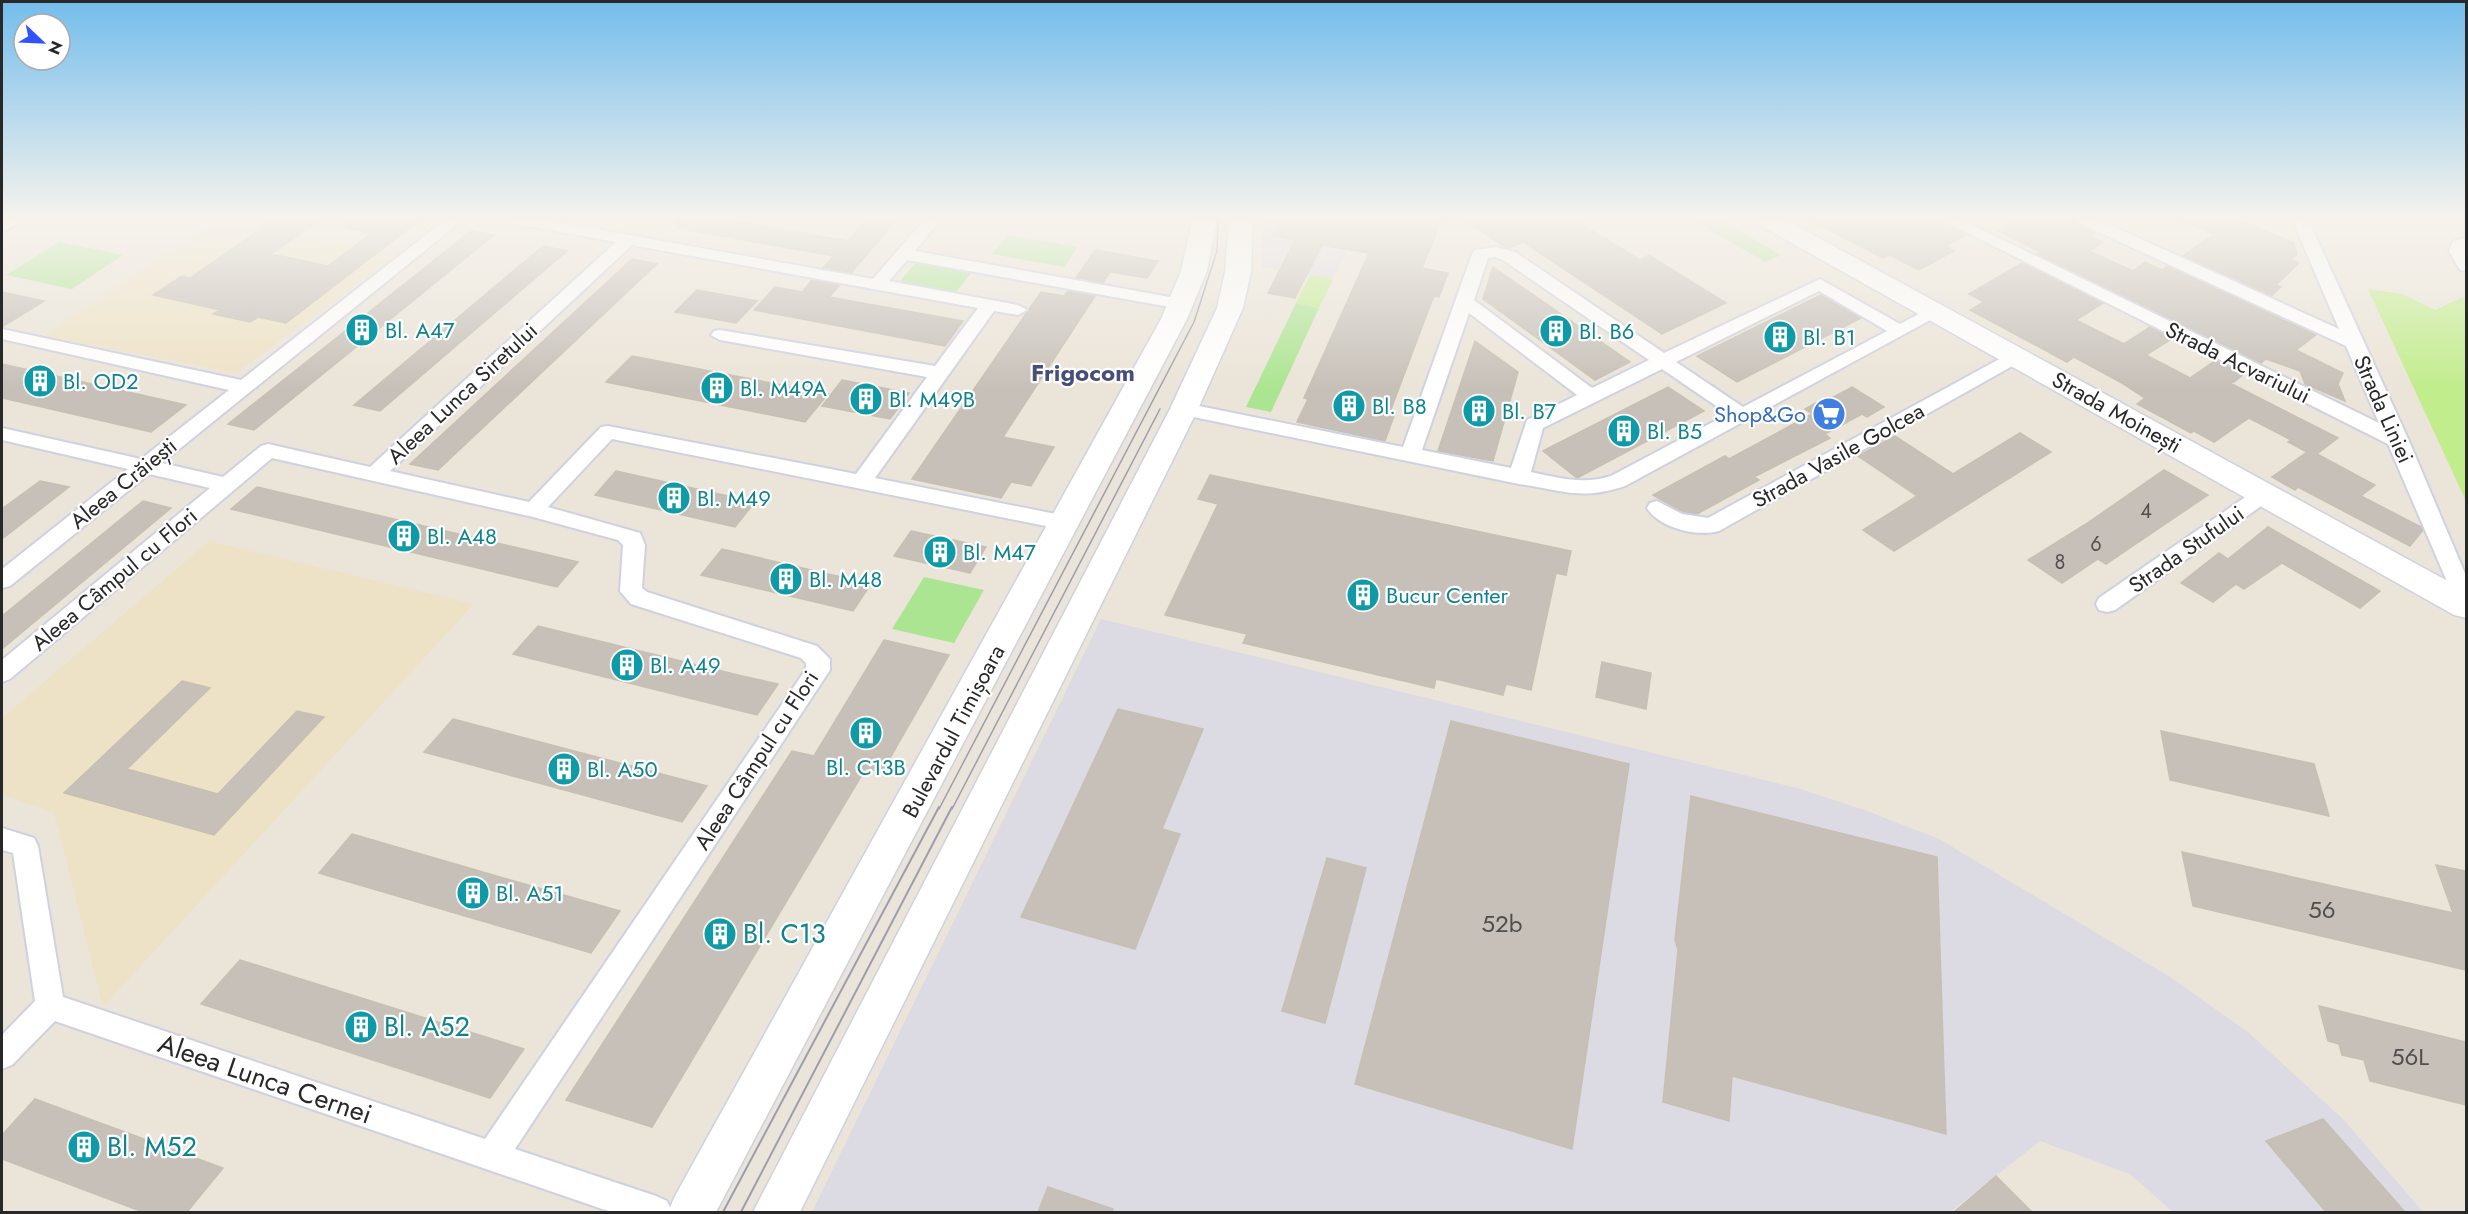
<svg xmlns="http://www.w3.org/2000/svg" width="2468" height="1214" viewBox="0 0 2468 1214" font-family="Jost,sans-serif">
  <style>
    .industrial { fill: #dcdae3 }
    .education { fill: #eee2c6 }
    .green { fill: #ace592 }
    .pitch { fill: #c1ed8c }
    .building { fill: #c6c0b8; stroke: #c6c0b2; stroke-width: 1.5 }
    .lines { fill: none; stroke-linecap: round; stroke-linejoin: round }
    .minor-casing { stroke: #ced1e2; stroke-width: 4 }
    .secondary-casing { stroke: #ced1e2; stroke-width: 3 }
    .minor { fill: #fff; fill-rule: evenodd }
    .secondary { fill: #fff; fill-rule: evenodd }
    .tram-far1 { stroke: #9b9eb3; stroke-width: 1.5 }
    .tram { stroke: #9b9eb3; stroke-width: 2 }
    .labels { text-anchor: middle; stroke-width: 4.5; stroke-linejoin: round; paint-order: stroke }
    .number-label { font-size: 20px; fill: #504e4c }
    .culture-label { font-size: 22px; fill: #0d838f; stroke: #fff; text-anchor: start }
    .street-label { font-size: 22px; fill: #282828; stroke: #fff }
    .shop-label { font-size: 22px; fill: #366cbe; stroke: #fff; text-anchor: end }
    .neighbourhood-label { font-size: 24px; font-weight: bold; fill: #474e7a; stroke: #fff }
    .near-number-label { font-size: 24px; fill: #504e4c }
    .near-culture-label { font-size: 27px; fill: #0d838f; stroke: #fff; text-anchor: start }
    .near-street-label { font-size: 27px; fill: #282828; stroke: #fff }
  </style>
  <rect width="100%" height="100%" fill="#ebe4d8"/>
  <path class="industrial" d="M1263 219H1442L1430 248 1425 250 1355 237 1333 279 1262 267Z
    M1101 619 1797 788 1867 811 1939 839 2170 977 2249 1033 2344 1120 2423 1212H2173L2130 1174 2040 1141 1950 1212H812Z"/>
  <path class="education" d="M217 220 398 254 236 373 44 336Z
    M209 541 474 604 103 1007 54 813 2 795V718Z"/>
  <path class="green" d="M1691 219H1719L1781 255 1765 262Z
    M1007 235 1078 247 1064 267 992 254Z
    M59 242 123 255 72 289 6 275Z
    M915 263 971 273 955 293 899 283Z
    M1296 303 1319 308 1271 412 1246 407Z
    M924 577 984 590 954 643 892 629Z"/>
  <path class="pitch" d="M1310 275 1333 279 1319 308 1296 303Z
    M2368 289 2402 294 2435 310 2463 297 2466 304V501Z"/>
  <path class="building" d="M276 219H322L271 254 328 266 372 233 347 228 348 219H421L286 323 258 317 250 322 213 314 220 310 153 295 182 276 190 278Z
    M677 219H721L848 241 867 219H897L851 273 823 268 834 256 676 228Z
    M1281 219H1442L1422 268 1448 273 1439 297 1434 296 1425 319 1390 412 1395 413 1385 441 1297 422 1308 399 1304 398 1369 253 1322 245 1295 298 1268 293 1295 240 1272 236Z
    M1462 219H1574L1640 260 1649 255 1726 303 1662 334 1523 242 1509 248 1503 246Z
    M1807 219H1930L1966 234 1946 246 1954 251 1919 270 1890 255 1883 258Z
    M2019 219H2075L2078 225 2096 233 2091 237 2103 242 2089 251 2133 271 2145 262 2162 270 2167 266 2316 335 2296 350 2343 373 2338 384 2345 401 2305 384 2300 371 2266 359 2261 363 2037 254 2041 252 1998 231Z
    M2178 219H2237L2294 243 2297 255 2290 259 2299 263 2276 285 2281 287 2271 296 2183 256 2214 234Z
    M471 231 494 235 254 430 228 424Z
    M543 246 567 251 380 411 354 405Z
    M1095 250 1158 261 1147 278 1110 272 1103 283 1076 278Z
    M632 259 657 264 438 470 410 464Z
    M2022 263 2103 303 2076 320 2124 344 2150 327 2173 338 2146 355 2190 378 2216 360 2244 374 2234 382 2226 381 2338 438 2317 454 2375 485 2361 496 2421 527 2423 530 2410 546 2298 487 2295 490 2272 477 2307 452 2288 442 2291 440 2249 418 2214 442 2194 431 2191 433 2137 404 2145 398 2122 383 2074 357 2067 362 1970 310 1984 302 1969 294Z
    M1493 267 1630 362 1595 380 1483 299Z
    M812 280 840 285 829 297 963 321 945 346 754 310 775 287 802 292Z
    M697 290 757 301 736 323 675 312Z
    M1068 291 1095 296 1003 437 1054 447 1031 486 1011 482 1001 498 912 479 1041 292 1064 296Z
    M2 292 44 301 2 327Z
    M1821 295 1861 318 1737 382 1697 356Z
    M1475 341 1518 372 1493 461 1438 451Z
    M632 356 828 394 805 422 606 382Z
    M2 364 186 405 151 432 2 398Z
    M842 380 909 393 890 419 822 406Z
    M1668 387 1704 411 1577 478 1543 451Z
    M1852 387 1884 407 1867 417 1862 414 1825 434 1830 438 1754 477 1759 480 1697 514 1683 512 1653 495 1725 456 1729 459 1812 414 1805 409 1823 399 1826 401Z
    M2020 433 2051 452 1894 551 1863 530 1917 496 1858 456 1895 436 1953 474Z
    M2164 470 2208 495 2106 564 2098 559 2062 583 2028 560 2086 524Z
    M616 471 755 502 735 527 595 495Z
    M1210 475 1571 551 1566 575 1556 573 1531 690 1506 684 1503 695 1436 679 1434 688 1243 643 1247 634 1165 615 1218 504 1198 499Z
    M40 481 69 487 2 539V509Z
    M257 487 578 562 557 587 231 509Z
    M143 501 171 508 2 649V616Z
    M2268 527 2380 591 2360 608 2282 563 2244 589 2236 584 2213 602 2181 583 2219 553 2228 559Z
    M911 531 986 547 970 573 894 556Z
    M722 549 871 584 853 611 701 575Z
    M538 626 742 676 778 684 757 715 513 654Z
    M884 640 949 655 882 772 866 768 652 1127 566 1100 792 751 814 756Z
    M1602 662 1651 673 1646 709 1596 697Z
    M182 681 210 688 127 769 218 794 297 711 324 717 214 835 64 793Z
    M1118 709 1203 729 1162 829 1180 834 1135 949 1021 917Z
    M453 719 707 786 682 822 424 752Z
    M1451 721 1629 764 1572 1149 1355 1084Z
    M2161 731 2314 764 2329 816 2170 780Z
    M1691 796 1937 857 1946 1134 1732 1076 1729 1121 1663 1102 1678 950 1675 940Z
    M352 834 493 875 620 911 591 953 319 873Z
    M2182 852 2453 913 2436 865 2466 871V970L2193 906Z
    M1327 858 1366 868 1325 1023 1282 1011Z
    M240 960 524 1049 490 1098 201 1004Z
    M2319 1006 2466 1042V1105L2370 1081 2364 1060 2342 1055 2339 1044 2328 1041Z
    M35 1099 223 1168 187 1212H143L2 1159V1135Z
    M2323 1119 2405 1212H2326L2266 1141Z
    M1996 1176 2032 1212H1954Z
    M1048 1187 1113 1209 1112 1212H1038Z"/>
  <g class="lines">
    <g class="minor-casing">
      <path id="minor" d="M6 219H25L2 233V221Z
        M446 219H464L162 463 223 477 261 446 268 444 370 467 616 242 515 224 509 223 507 219H540L873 279 925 219H941L915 251 1181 299 1190 304 1181 309 907 260 889 281 1018 305 1027 310 1018 315 994 311 875 478 1066 516 1073 518 1077 523 1073 528 1066 530 612 439 548 507 640 533 645 545 642 588 647 592 817 646 830 659V670L826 676 515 1149 656 1196 667 1201 672 1212H611L55 1021 12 1065 2 1069V1035L35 1001 13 853 2 850V828L34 838 38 846 63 997 485 1139 806 669V663L801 658 631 604 620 591 623 545 618 540 533 517 272 458 10 679 2 682V660L210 488 149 474 10 586 2 588V569L128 469 2 440V428L141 459 229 390 2 339V329L241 380ZM632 245 978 308 935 366 720 330 714 331 711 335 720 340 927 377 856 474 608 426 601 427 529 502 390 471Z
        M1940 219H1960L2379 423 2346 346 2079 223 2077 219H2097L2339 329 2292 219H2308L2409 441 2466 576V608L2458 606 2455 600 2388 444Z
        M2466 238V271L2460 270 2449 251 2453 241Z
        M1496 247 1515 252 1664 353 1820 279 1900 324 1930 308H1942L1945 312 1625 486C1579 501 1564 490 1519 484L1184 415 1177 413 1174 409 1177 405 1184 403 1403 447 1472 254 1475 250ZM1495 257 1503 260 1649 360 1592 388 1474 300 1488 258ZM1819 291 1887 331 1743 407 1676 362ZM1469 313 1577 395 1527 420 1511 468 1422 450ZM1662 369 1728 414 1611 476C1584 485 1558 478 1531 472L1543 428Z
        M2016 350 2025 356 2023 360 1719 531C1697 537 1659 528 1647 508L1650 503 1657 501 1682 514 1708 518Z
        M2264 487 2271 489 2274 494 2271 499 2115 610 2107 612 2099 610 2096 604 2099 598 2257 489Z"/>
    </g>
    <g class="secondary-casing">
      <path id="secondary" d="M1193 219H1217L1207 271 1187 319 716 1212H668L675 1196 1161 319 1181 271Z
        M1229 219H1253L1251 272 1243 308 1198 409 800 1212H753L1170 409 1217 308 1225 272Z
        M1755 219H1784L2466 591V618L2454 615 1758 224Z"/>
    </g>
    <use href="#minor" class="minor"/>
    <use href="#secondary" class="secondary"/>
    <path class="tram-far1" d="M939 809 1194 322 1217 251 1218 219
      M952 809 1160 409"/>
    <path class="tram" d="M723 1212 939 807
      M741 1212 952 807"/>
  </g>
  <linearGradient id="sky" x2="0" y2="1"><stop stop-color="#73bdec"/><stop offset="0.56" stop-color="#f6f3ed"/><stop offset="1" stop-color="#f6f3ed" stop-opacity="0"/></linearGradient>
  <rect width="2468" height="388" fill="url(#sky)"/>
  <defs>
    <g id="building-disc" transform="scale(1.725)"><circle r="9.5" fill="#0f9aa8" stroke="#fff"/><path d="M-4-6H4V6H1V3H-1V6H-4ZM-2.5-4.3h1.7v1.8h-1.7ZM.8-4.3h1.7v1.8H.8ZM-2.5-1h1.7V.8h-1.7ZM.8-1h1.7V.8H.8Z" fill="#fff"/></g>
    <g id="supermarket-disc" transform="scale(1.725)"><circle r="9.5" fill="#3f7fe0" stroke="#fff"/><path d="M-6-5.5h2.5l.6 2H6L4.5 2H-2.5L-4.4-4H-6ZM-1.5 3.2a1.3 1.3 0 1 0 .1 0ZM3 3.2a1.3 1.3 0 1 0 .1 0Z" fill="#fff"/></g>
  </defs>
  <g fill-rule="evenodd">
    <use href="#building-disc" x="362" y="330"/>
    <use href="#building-disc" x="1556" y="331"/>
    <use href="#building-disc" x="1780" y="337"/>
    <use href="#building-disc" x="40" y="381"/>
    <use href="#building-disc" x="717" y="388"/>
    <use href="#building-disc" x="866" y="399"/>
    <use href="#building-disc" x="1349" y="406"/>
    <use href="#building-disc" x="1479" y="411"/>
    <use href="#supermarket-disc" x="1829" y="414"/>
    <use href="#building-disc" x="1624" y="431"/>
    <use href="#building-disc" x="674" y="498"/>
    <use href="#building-disc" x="404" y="536"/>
    <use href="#building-disc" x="940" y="552"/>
    <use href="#building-disc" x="786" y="579"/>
    <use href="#building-disc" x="1363" y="595"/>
    <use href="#building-disc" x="627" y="665"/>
    <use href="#building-disc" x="866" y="733"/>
    <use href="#building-disc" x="564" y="769"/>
    <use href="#building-disc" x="473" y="893"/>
    <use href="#building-disc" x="720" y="934"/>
    <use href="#building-disc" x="361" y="1027"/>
    <use href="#building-disc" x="84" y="1147"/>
  </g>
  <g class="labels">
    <g class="number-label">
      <text x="2146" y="518">4</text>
      <text x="2096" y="551">6</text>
      <text x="2060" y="569">8</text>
    </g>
    <g class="culture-label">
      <text x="385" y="338">Bl. A47</text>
      <text x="1579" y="339">Bl. B6</text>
      <text x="1803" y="345">Bl. B1</text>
      <text x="63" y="389">Bl. OD2</text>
      <text x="740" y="396">Bl. M49A</text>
      <text x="889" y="407">Bl. M49B</text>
      <text x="1372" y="414">Bl. B8</text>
      <text x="1502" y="419">Bl. B7</text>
      <text x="1647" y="439">Bl. B5</text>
      <text x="697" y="506">Bl. M49</text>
      <text x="427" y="544">Bl. A48</text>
      <text x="963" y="560">Bl. M47</text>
      <text x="809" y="587">Bl. M48</text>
      <text x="1386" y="603">Bucur Center</text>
      <text x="650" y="673">Bl. A49</text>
      <text x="866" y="775" text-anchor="middle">Bl. C13B</text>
      <text x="587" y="777">Bl. A50</text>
      <text x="496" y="901">Bl. A51</text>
    </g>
    <g class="street-label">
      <text transform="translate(2238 362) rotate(26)" y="8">Strada Acvariului</text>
      <text transform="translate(462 393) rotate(-43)" y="8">Aleea Lunca Siretului</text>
      <text transform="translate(2384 409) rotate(66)" y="8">Strada Liniei</text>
      <text transform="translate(2117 412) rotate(29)" y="8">Strada Moinești</text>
      <text transform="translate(1838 455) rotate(-29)" y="8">Strada Vasile Golcea</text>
      <text transform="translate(123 483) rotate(-39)" y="8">Aleea Crăiești</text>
      <text transform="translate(2186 549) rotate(-35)" y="8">Strada Stufului</text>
      <text transform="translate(114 579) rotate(-40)" y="8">Aleea Câmpul cu Flori</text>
      <text transform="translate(953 731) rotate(-62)" y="8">Bulevardul Timișoara</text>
      <text transform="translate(756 760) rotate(-57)" y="8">Aleea Câmpul cu Flori</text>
    </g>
    <g class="shop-label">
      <text x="1806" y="422">Shop&amp;Go</text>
    </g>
    <g class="neighbourhood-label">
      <text x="1083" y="381">Frigocom</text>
    </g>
    <g class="near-number-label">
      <text x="2322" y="918">56</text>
      <text x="1502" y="932">52b</text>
      <text x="2410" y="1065">56L</text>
    </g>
    <g class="near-culture-label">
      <text x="743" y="943">Bl. C13</text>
      <text x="384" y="1036">Bl. A52</text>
      <text x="107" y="1156">Bl. M52</text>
    </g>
    <g class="near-street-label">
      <text transform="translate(265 1079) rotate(19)" y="9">Aleea Lunca Cernei</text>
    </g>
  </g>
  <rect width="2468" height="1214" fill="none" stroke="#282828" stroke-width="6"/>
  <g transform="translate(42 42) rotate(113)"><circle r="28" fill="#ffffff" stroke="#a9a9a9" stroke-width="1.5"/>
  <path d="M0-4.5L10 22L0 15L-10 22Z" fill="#3152ff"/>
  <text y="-9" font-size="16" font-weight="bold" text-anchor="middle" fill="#282828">N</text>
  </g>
</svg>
